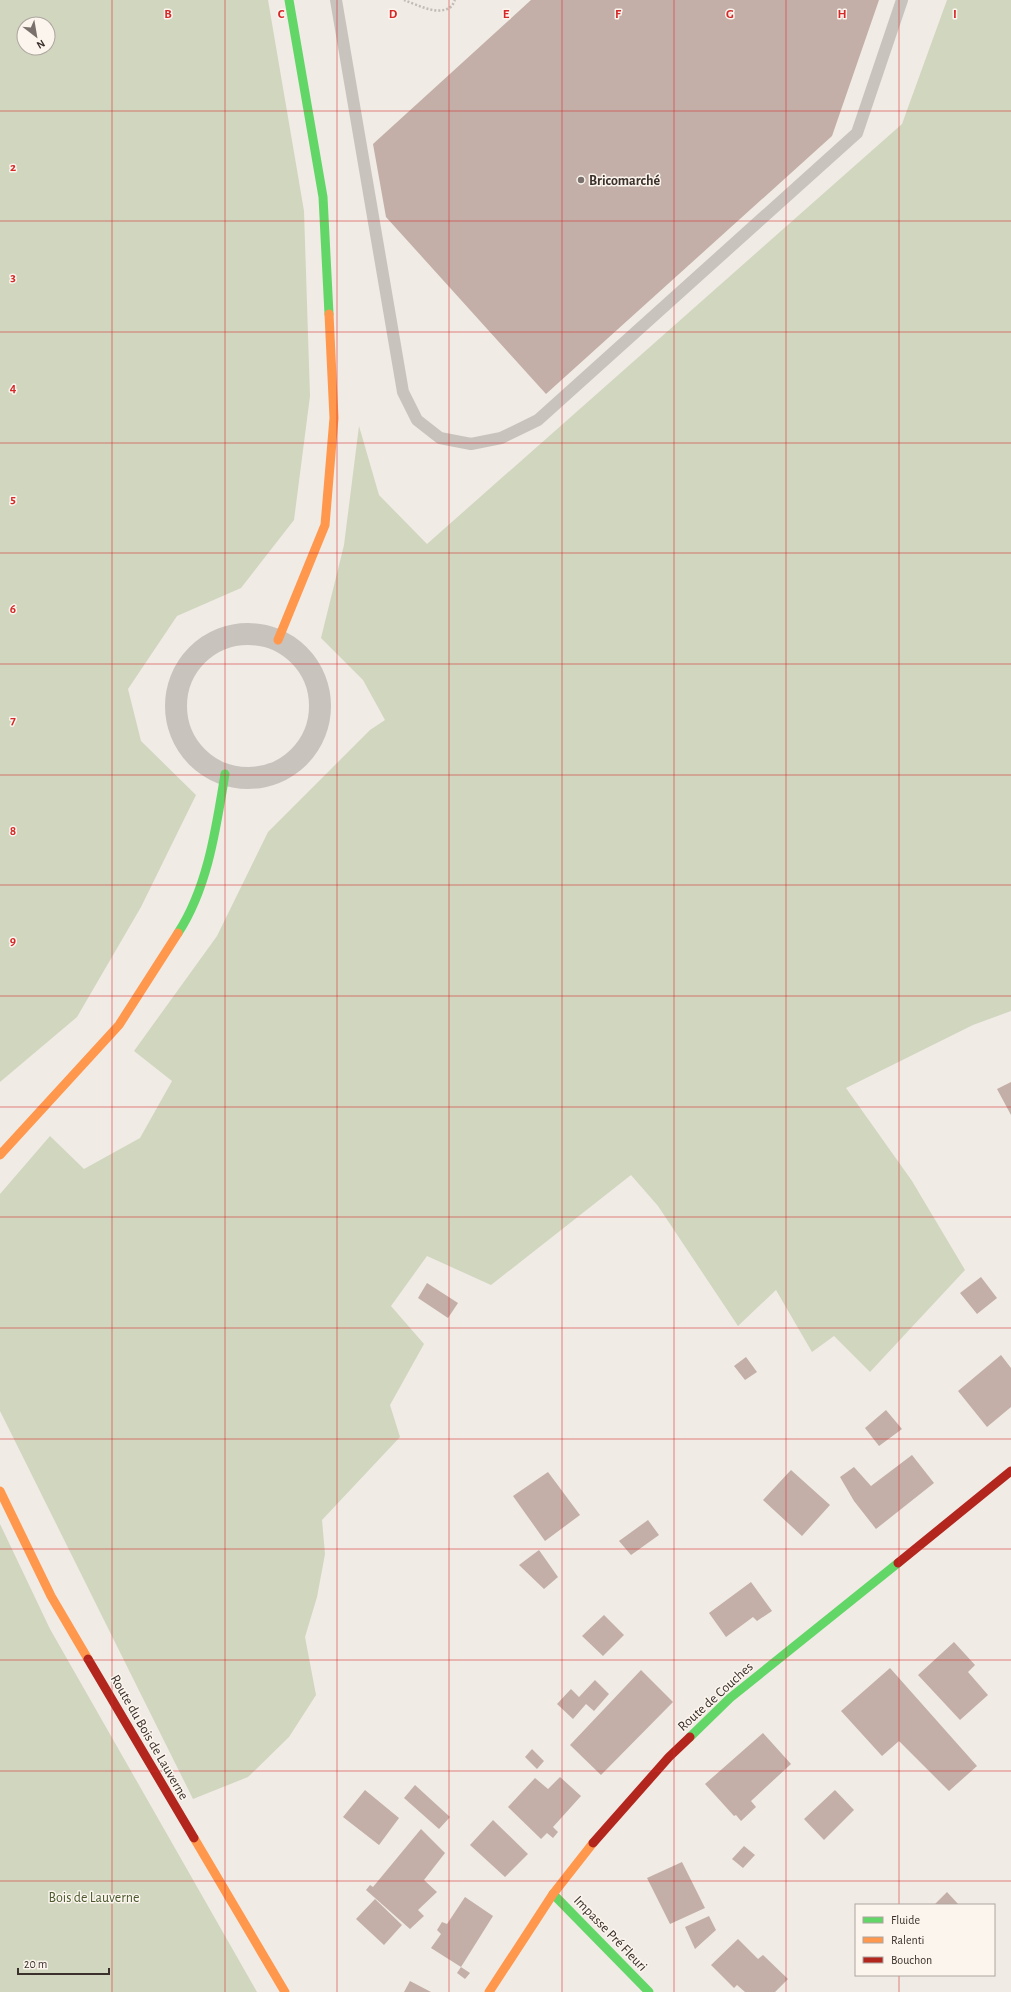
<svg xmlns="http://www.w3.org/2000/svg" width="1011" height="1992" viewBox="0 0 1011 1992" font-family="'Alegreya Sans',sans-serif">
  <style>
    .green { fill: #d1d6bf; fill-rule: evenodd }
    .building { fill: #c3afa7 }
    .lines { fill: none; stroke-linecap: round; stroke-linejoin: round }
    .path { stroke: #c2bbb6; stroke-width: 2.5; stroke-dasharray: 2 2; stroke-linecap: butt }
    .lane { stroke: #c9c3be; stroke-width: 12 }
    .street { stroke: #c9c3be; stroke-width: 22 }
    .fast { stroke: #63d668; stroke-width: 9 }
    .slow { stroke: #ff974d; stroke-width: 9 }
    .jam { stroke: #b3261e; stroke-width: 9 }
    .grid { fill: none; stroke: #d62828; stroke-width: 1; stroke-opacity: 0.55 }
    .poi-dot { fill: #7a716c; stroke: #fbf5ee; stroke-width: 1.5 }
    .labels { text-anchor: middle; stroke-width: 3; stroke-linejoin: round; paint-order: stroke }
    .poi-label { font-size: 14px; font-weight: bold; fill: #3b302b; stroke: #fbf5ee; text-anchor: start }
    .street-label { font-size: 14px; fill: #3b302b; stroke: #fbf5ee }
    .park-label { font-size: 14px; fill: #4a5a2e; stroke: #fbf5ee }
    .grid-label { font-size: 13px; text-anchor: middle; font-weight: bold; fill: #d62828; stroke: #fbf5ee; stroke-width: 3; stroke-linejoin: round; paint-order: stroke }
  </style>
  <rect width="100%" height="100%" fill="#f0ebe5"/>
  <path class="green" d="M0 0H268L304 211 310 396 294 520 241 588 177 616 128 689 141 741 196 795 141 907 77 1017 0 1082ZM24 24H48V48H24Z
    M947 0H1011V1011L973 1025 846 1088 912 1181 965 1270 870 1372 834 1336 812 1352 776 1290 738 1326 658 1206 631 1175 491 1285 427 1256 391 1306 424 1344 390 1405 400 1437 322 1520 325 1554 317 1597 305 1637 316 1695 289 1737 248 1777 193 1799 0 1411V1194L50 1136 84 1169 140 1138 172 1081 134 1051 217 936 268 832 370 730 385 720 363 680 321 638 344 545 359 426 379 495 427 544 902 124Z
    M0 1524 50 1629 257 1992H0Z"/>
  <path class="building" d="M531 0H879L832 136 546 394 386 217 373 144Z
    M1011 1082V1115L997 1089Z
    M981 1277 997 1298 977 1314 960 1293Z
    M427 1283 458 1303 448 1318 418 1298Z
    M1001 1355 1011 1368V1407L987 1427 958 1391Z
    M746 1357 757 1372 745 1380 734 1366Z
    M886 1410 902 1429 879 1446 865 1428Z
    M912 1455 934 1483 876 1529 854 1501 840 1477 854 1467 871 1486Z
    M791 1470 830 1505 802 1536 763 1500Z
    M548 1472 580 1515 545 1541 513 1496Z
    M648 1520 659 1535 631 1555 619 1541Z
    M539 1550 558 1577 544 1589 519 1565Z
    M751 1582 772 1611 757 1621 753 1617 726 1637 709 1613Z
    M604 1615 624 1635 603 1656 582 1636Z
    M954 1642 975 1665 968 1672 988 1695 960 1720 918 1675Z
    M890 1668 977 1766 949 1791 899 1741 882 1756 841 1711Z
    M641 1670 673 1702 601 1775 570 1745Z
    M595 1680 609 1694 594 1711 586 1704 573 1719 557 1704 571 1689 579 1697Z
    M763 1733 791 1764 751 1801 756 1807 741 1821 736 1815 734 1816 705 1784Z
    M532 1749 544 1761 537 1769 525 1757Z
    M560 1777 581 1796 553 1827 558 1832 553 1838 547 1833 541 1839 508 1807 535 1778 548 1789Z
    M415 1785 450 1817 439 1829 404 1798Z
    M365 1790 399 1818 379 1845 343 1817Z
    M835 1790 854 1810 824 1840 804 1819Z
    M493 1820 528 1854 505 1877 470 1845Z
    M421 1829 445 1853 424 1880 437 1892 418 1910 424 1916 410 1929 366 1890 370 1885 373 1887Z
    M744 1846 755 1855 743 1868 732 1859Z
    M682 1862 705 1908 670 1924 647 1878Z
    M947 1892 959 1905H934Z
    M465 1897 493 1916 461 1967 431 1948 441 1934 437 1930 442 1922 447 1924Z
    M375 1899 402 1925 384 1945 356 1919Z
    M709 1916 716 1930 695 1949 685 1927Z
    M738 1939 758 1959 763 1955 788 1979 775 1992H745L737 1985 734 1988 711 1965Z
    M461 1967 470 1973 465 1979 457 1973Z
    M410 1981 431 1992H404Z"/>
  <g class="lines">
    <path class="path" d="M404 0C418 5 439 17 452 6L455 0"/>
    <path class="lane" d="M336 0 403 392 417 420 440 438 471 444 501 438 538 420 857 133 902 0"/>
    <path class="street" d="M176 706a72 72 0 1 1 144 0a72 72 0 1 1-144 0Z"/>
    <path class="fast" d="M289 0 323 197 329 314
      M178 933C208 887 216 828 225 774
      M690 1737 730 1698 898 1563
      M553 1894 649 1992"/>
    <path class="slow" d="M278 640 325 525 334 418 329 314
      M0 1155 119 1025 178 933
      M0 1491 51 1596 88 1659
      M194 1838 285 1992
      M489 1992 553 1894 593 1843"/>
    <path class="jam" d="M898 1563 1011 1471
      M88 1659 194 1838
      M593 1843 669 1757 690 1737"/>
  </g>
  <path class="grid" d="M112 0V1992M225 0V1992M337 0V1992M449 0V1992M562 0V1992M674 0V1992M786 0V1992M899 0V1905M0 111H1011M0 221H1011M0 332H1011M0 443H1011M0 553H1011M0 664H1011M0 775H1011M0 885H1011M0 996H1011M0 1107H1011M0 1217H1011M0 1328H1011M0 1439H1011M0 1549H1011M0 1660H1011M0 1771H1011M0 1881H1011M899 1975V1992"/>
  <circle class="poi-dot" cx="581" cy="180" r="4"/>
  <g class="labels">
    <g class="poi-label">
      <text x="589" y="185">Bricomarché</text>
    </g>
    <g class="street-label">
      <text transform="translate(715 1696) rotate(-42)" y="5">Route de Couches</text>
      <text transform="translate(150 1737) rotate(60)" y="5">Route du Bois de Lauverne</text>
      <text transform="translate(611 1933) rotate(46)" y="5">Impasse Pré Fleuri</text>
    </g>
    <g class="park-label">
      <text x="94" y="1902">Bois de Lauverne</text>
    </g>
  </g>
  <g class="grid-label">
    <text x="168" y="18">B</text>
    <text x="281" y="18">C</text>
    <text x="393" y="18">D</text>
    <text x="506" y="18">E</text>
    <text x="618" y="18">F</text>
    <text x="730" y="18">G</text>
    <text x="842" y="18">H</text>
    <text x="955" y="18">I</text>
    <text x="13" y="171">2</text>
    <text x="13" y="281">3</text>
    <text x="13" y="392">4</text>
    <text x="13" y="503">5</text>
    <text x="13" y="613">6</text>
    <text x="13" y="724">7</text>
    <text x="13" y="835">8</text>
    <text x="13" y="945">9</text>
  </g>
  <rect x="855" y="1904" width="140" height="72" fill="#fbf5ee" stroke="#aea6a0"/>
  <rect x="863" y="1917" width="20" height="6" fill="#63d668" stroke="#aea6a0"/>
  <text x="891" y="1924" font-size="12" fill="#3b302b">Fluide</text>
  <rect x="863" y="1937" width="20" height="6" fill="#ff974d" stroke="#aea6a0"/>
  <text x="891" y="1944" font-size="12" fill="#3b302b">Ralenti</text>
  <rect x="863" y="1957" width="20" height="6" fill="#b3261e" stroke="#aea6a0"/>
  <text x="891" y="1964" font-size="12" fill="#3b302b">Bouchon</text>
  <g transform="translate(36 36) rotate(149)"><circle r="19" fill="#fbf5ee" stroke="#aea6a0"/>
  <path d="M0-3L7 15L0 10L-7 15Z" fill="#7a716c"/>
  <text y="-6" font-size="11" font-weight="bold" text-anchor="middle" fill="#3b302b">N</text>
  </g>
  <path d="M18 1968v6h91v-6" fill="none" stroke="#3b302b" stroke-width="2"/>
  <text x="24" y="1968" font-size="12" fill="#3b302b" stroke="#fbf5ee" stroke-width="3" paint-order="stroke">20 m</text>
</svg>
